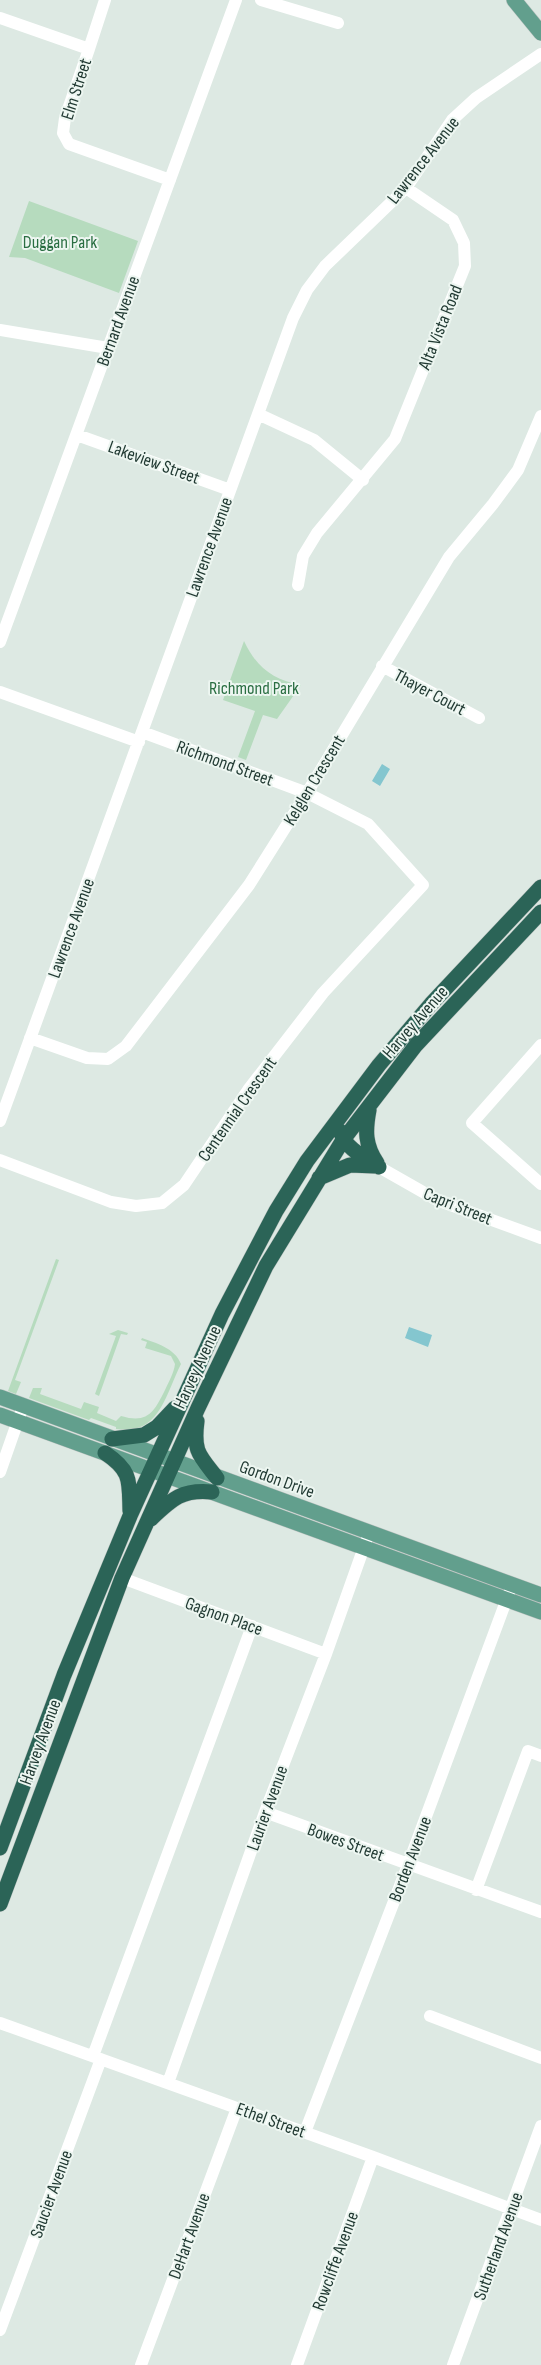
<svg xmlns="http://www.w3.org/2000/svg" width="541" height="2365" viewBox="0 0 541 2365" font-family="'Sofia Sans Condensed',sans-serif">
  <style>
    .green { fill: #b6dbbe }
    .water { fill: #84c6cf }
    .lines { fill: none; stroke-linecap: round; stroke-linejoin: round }
    .major-casing { stroke: #bcc3c1; stroke-width: 16 }
    .highway-casing { stroke: #bcc3c1; stroke-width: 16 }
    .minor { stroke: #fff; stroke-width: 12 }
    .major { stroke: #629f8d; stroke-width: 15 }
    .highway { stroke: #2b6457; stroke-width: 15 }
    .labels { text-anchor: middle; stroke-width: 4; stroke-linejoin: round; paint-order: stroke }
    .street-label { font-size: 18px; fill: #1f3831; stroke: #edf6f1 }
    .park-label { font-size: 18px; fill: #2a6e42; stroke: #edf6f1 }
  </style>
  <rect width="100%" height="100%" fill="#dde9e3"/>
  <path class="green" d="M29 201 138 241 119 293 25 258 9 257Z
    M244 641C256 667 273 680 301 685L277 719 263 715 246 760 238 757 255 711 223 700Z
    M56 1259 59 1260 15 1380 21 1382 16 1394 8 1391Z
    M118 1330 128 1333 127 1335 121 1334 99 1396 95 1394 116 1336 109 1334Z
    M142 1338C156 1343 175 1348 181 1364 165 1396 159 1436 116 1429V1427L91 1418 89 1420 29 1398 33 1388H42L40 1394 81 1409 84 1402 99 1407 97 1413 116 1421 121 1416C148 1424 154 1412 165 1390 169 1381 174 1373 175 1364L171 1356 145 1348 147 1342 141 1340Z"/>
  <path class="water" d="M382 764 390 769 380 786 372 781Z
    M409 1327 432 1335 428 1347 405 1338Z"/>
  <g class="lines">
    <g class="major-casing">
      <path id="major" d="M514 0 541 33
        M0 1397 541 1595
        M0 1415 541 1612"/>
    </g>
    <g class="highway-casing">
      <path id="highway" d="M369 1110C365 1131 365 1145 377 1163
        M340 1131C346 1149 364 1157 379 1167
        M319 1178 350 1165 375 1166
        M197 1421C193 1452 199 1455 217 1478
        M112 1439 144 1435 157 1427 175 1408
        M105 1453C132 1471 129 1481 130 1511
        M151 1519C172 1499 182 1489 212 1492
        M0 1848 64 1675 130 1516 222 1314 276 1211 307 1161 379 1065 431 1004 541 887
        M0 1904 122 1578 198 1408 266 1266 343 1140 416 1045 541 912"/>
    </g>
    <path class="minor" d="M261 0 338 23
      M0 18 89 49 65 118 63 133 69 144 170 180
      M89 49 105 0
      M0 330 108 348
      M258 414 314 440 363 480
      M77 435 230 490
      M298 585 303 556 317 533 395 439 465 266 464 243 453 220 406 188
      M0 642 236 0
      M382 666 479 718
      M0 692 139 742
      M30 1038 87 1058 108 1059 126 1046 249 885 307 793 449 557 493 504 518 470 541 416
      M541 1045 472 1123 541 1184
      M0 1121 293 318 307 290 325 266 406 188 452 120 476 98 541 54
      M0 1160 111 1202 136 1206 162 1203 184 1185 248 1090 323 993 423 885 368 824 307 793 142 732
      M379 1167 437 1200 541 1238
      M0 1472 21 1412
      M122 1578 326 1654
      M265 1812 541 1912
      M476 1890 528 1751 541 1756
      M430 2016 541 2058
      M0 2023 373 2157 541 2220
      M93 2056 252 1626
      M168 2083 265 1812 326 1654 369 1533
      M305 2132 408 1865 512 1585
      M0 2330 101 2059
      M141 2365 237 2108
      M297 2365 373 2157
      M453 2365 541 2126"/>
    <use href="#major" class="major"/>
    <use href="#highway" class="highway"/>
  </g>
  <g class="labels">
    <g class="street-label">
      <text transform="translate(76 89) rotate(-72)" y="6">Elm Street</text>
      <text transform="translate(423 160) rotate(-52)" y="6">Lawrence Avenue</text>
      <text transform="translate(118 321) rotate(-70)" y="6">Bernard Avenue</text>
      <text transform="translate(440 327) rotate(-68)" y="6">Alta Vista Road</text>
      <text transform="translate(154 462) rotate(20)" y="6">Lakeview Street</text>
      <text transform="translate(209 547) rotate(-70)" y="6">Lawrence Avenue</text>
      <text transform="translate(430 692) rotate(28)" y="6">Thayer Court</text>
      <text transform="translate(225 763) rotate(20)" y="6">Richmond Street</text>
      <text transform="translate(314 780) rotate(-59)" y="6">Kelglen Crescent</text>
      <text transform="translate(71 928) rotate(-70)" y="6">Lawrence Avenue</text>
      <text transform="translate(415 1022) rotate(-49)" y="6">Harvey Avenue</text>
      <text transform="translate(237 1109) rotate(-55)" y="6">Centennial Crescent</text>
      <text transform="translate(458 1206) rotate(22)" y="6">Capri Street</text>
      <text transform="translate(197 1367) rotate(-65)" y="6">Harvey Avenue</text>
      <text transform="translate(277 1479) rotate(20)" y="6">Gordon Drive</text>
      <text transform="translate(224 1616) rotate(20)" y="6">Gagnon Place</text>
      <text transform="translate(40 1742) rotate(-70)" y="6">Harvey Avenue</text>
      <text transform="translate(267 1808) rotate(-70)" y="6">Laurier Avenue</text>
      <text transform="translate(346 1842) rotate(20)" y="6">Bowes Street</text>
      <text transform="translate(410 1859) rotate(-69)" y="6">Borden Avenue</text>
      <text transform="translate(271 2120) rotate(20)" y="6">Ethel Street</text>
      <text transform="translate(51 2194) rotate(-70)" y="6">Saucier Avenue</text>
      <text transform="translate(189 2236) rotate(-70)" y="6">DeHart Avenue</text>
      <text transform="translate(498 2246) rotate(-70)" y="6">Sutherland Avenue</text>
      <text transform="translate(335 2261) rotate(-70)" y="6">Rowcliffe Avenue</text>
    </g>
    <g class="park-label">
      <text x="60" y="248">Duggan Park</text>
      <text x="254" y="694">Richmond Park</text>
    </g>
  </g>
</svg>
